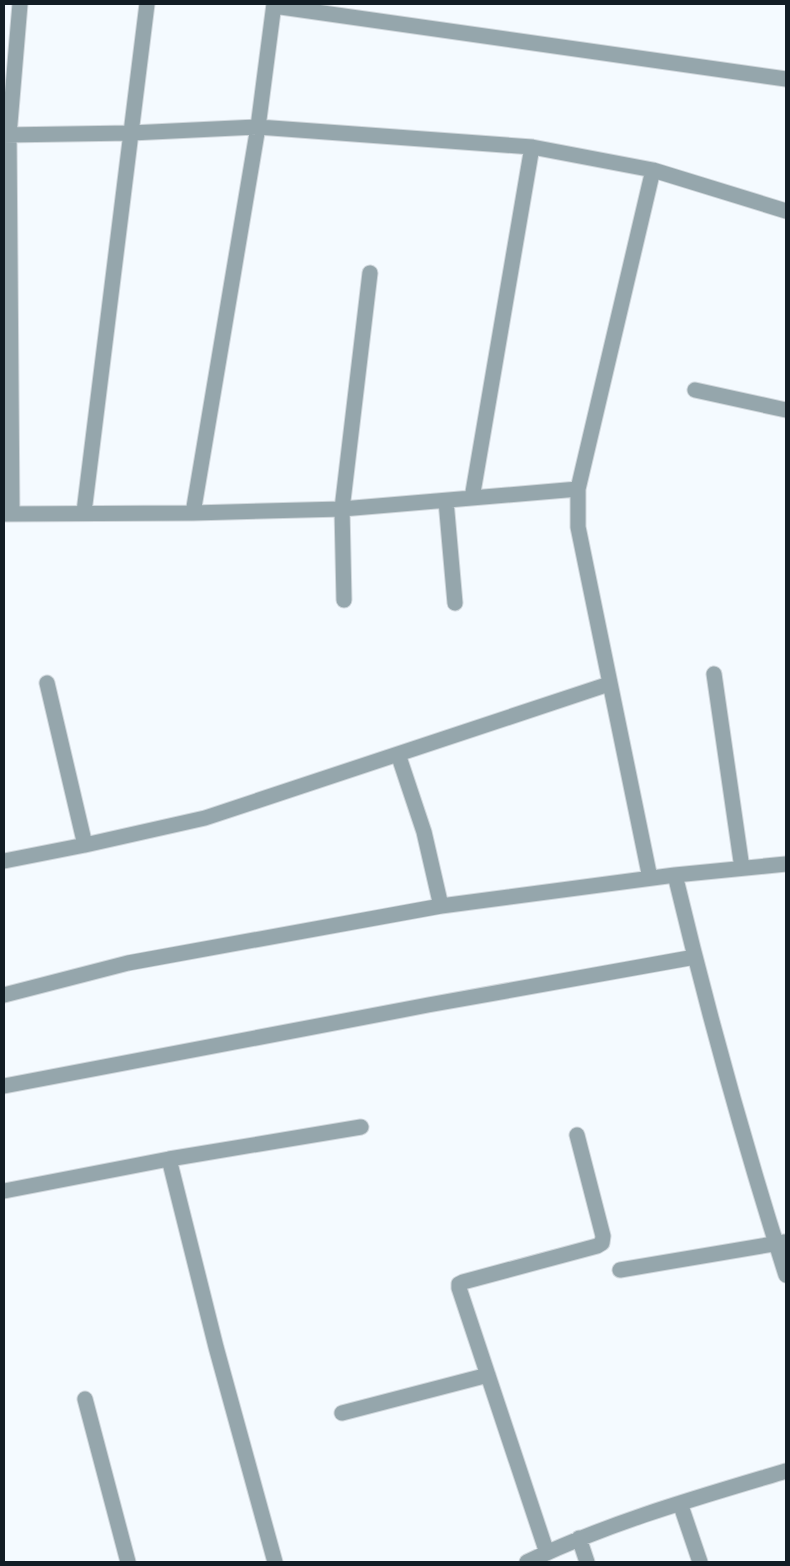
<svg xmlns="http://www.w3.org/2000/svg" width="790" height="1566" viewBox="0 0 790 1566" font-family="Helvetica,sans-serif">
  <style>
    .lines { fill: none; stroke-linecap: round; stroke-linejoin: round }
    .street-casing { stroke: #d0d7dc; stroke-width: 17 }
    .street { stroke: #95a6ac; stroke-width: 15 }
  </style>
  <rect width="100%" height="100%" fill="#f4faff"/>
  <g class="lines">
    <g class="street-casing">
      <path id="street" d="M274 6 786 79
        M4 135 131 133 258 127 532 147 653 170 786 211
        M695 390 786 410
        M472 498 532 147
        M446 501 455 603
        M84 512 147 4
        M193 513 258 127 274 4
        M4 514 193 513 342 509 578 489
        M12 514 9 135 20 4
        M344 600 342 509 370 273
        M714 674 742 868
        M47 683 85 845
        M398 754 424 832 441 906
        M4 861 85 845 205 818 609 684
        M675 875C707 1009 744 1143 786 1275
        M650 878 578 527V489L653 170
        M4 995 128 963 441 906 675 875 786 864
        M4 1086 428 1005 695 957
        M169 1159 216 1347 275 1562
        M4 1191 169 1159 361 1127
        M620 1270 785 1242
        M85 1399 128 1562
        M342 1413 488 1375
        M680 1503 700 1562
        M579 1538 587 1562
        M547 1553 459 1288V1284L463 1282 597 1246 602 1243 603 1236 577 1135
        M527 1562C610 1522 699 1497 786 1471"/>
    </g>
    <use href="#street" class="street"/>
  </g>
  <rect width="790" height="1566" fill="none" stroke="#121d25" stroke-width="10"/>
</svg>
